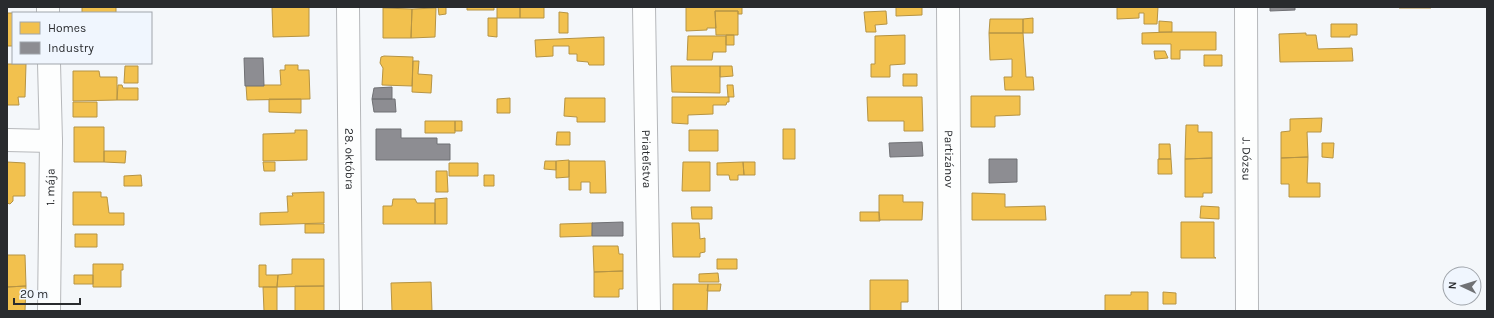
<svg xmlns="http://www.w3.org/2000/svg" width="1494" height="318" viewBox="0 0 1494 318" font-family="Karla,sans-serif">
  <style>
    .homes { fill: #f2c14e; stroke: #b69444 }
    .industry { fill: #8d8d92; stroke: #6f7074 }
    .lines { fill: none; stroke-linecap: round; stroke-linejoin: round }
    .minor-casing { stroke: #b6b8bb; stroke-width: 24 }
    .minor { stroke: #fdfefe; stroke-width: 22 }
    .labels { text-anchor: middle; stroke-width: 4; stroke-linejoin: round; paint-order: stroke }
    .street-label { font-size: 12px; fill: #292b2e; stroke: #f0f6fe }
  </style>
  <rect width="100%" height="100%" fill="#f4f7fa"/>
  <path class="homes" d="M82 7H116V13H82Z
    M272 7H309V36L273 37Z
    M438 7H446V14L439 15Z
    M467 7H494V10H467Z
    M497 7H520V18H497Z
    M520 7H544V18H520Z
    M686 7H742V14H738V11H715L716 28H707V30L686 31Z
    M896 7H922V15L896 16Z
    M1117 7H1158L1157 24H1144V13H1139V18L1117 19Z
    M1399 7H1431V8H1399Z
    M383 8 412 9 411 38H383Z
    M436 8 435 37 411 38 412 9Z
    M715 11H738V35H716Z
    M886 11 887 24 875 25 876 32H866L864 12Z
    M559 12 568 13V33H559Z
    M7 13H13V46H7Z
    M488 18H497V37L488 36Z
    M1033 18V33H1023V19Z
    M990 19H1023V33H989Z
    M1159 21 1172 22V32H1159Z
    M1331 24H1357V35H1350V37H1331Z
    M1172 32H1216V50H1180V59H1171V44H1142V33Z
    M989 33H1023L1026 77H1033L1034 90H1005L1004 77H1012V59L990 60Z
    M1306 33V35H1316L1318 49 1352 48 1353 61 1280 62 1279 34Z
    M726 35H734V45H726Z
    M905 35V64L890 65V77H871V64H875V36Z
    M688 36H726V52H713L712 60H687Z
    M604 37V65H589L588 62 577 61V54H569V46H553V56L536 57 535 40Z
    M1154 51H1165L1168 58 1155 59Z
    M1204 55H1222V66H1204Z
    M384 56 413 57 412 86 382 85 383 68 380 63 381 57Z
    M413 61H419L418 74 432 75 431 93 412 92Z
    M7 64H26L25 97H18L19 105H7Z
    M285 65H298V70H309L310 99 247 100 246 85H281L280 70H285Z
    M125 66H138V83H124Z
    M671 66H720V93L672 92Z
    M720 66H732L733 76 720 77Z
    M73 71H99L100 77H117V100L73 101Z
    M903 74H917V86H903Z
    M118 85H122L123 88H138V100H117Z
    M727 85H733L734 97H728Z
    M971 96H1020V115L995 116V127H971Z
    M672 97H729V102H727L726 105H713V114L688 115V124L672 123Z
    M867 97H922L923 131H904V121H868Z
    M510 98V113H497V99Z
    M565 98H605V122H577V117L564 116Z
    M269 99H301V113L269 112Z
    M73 102H97V117H73Z
    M1322 118 1321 132H1307L1308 157 1281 158V132L1290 131V119Z
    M425 121H455V133H425Z
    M455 121H462V131H455Z
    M1186 125H1198V132H1212V158L1185 159Z
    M74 127H104V162H74Z
    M783 129H795V159H783Z
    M295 130H307V160L263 161V134L295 133Z
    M689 130H718V151H689Z
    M557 132H570V145H556Z
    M1322 143H1334L1333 158 1322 157Z
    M1159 144H1170L1171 159H1159Z
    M104 151H126L125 163 104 162Z
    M1308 157 1307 183H1320V197H1289V184H1281V158Z
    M1212 158V193H1203V197H1185V159Z
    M1158 159H1171L1172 174H1158Z
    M569 160V177L556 178V161Z
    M545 161H556V170L544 169Z
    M569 161H605L606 193H590V182H581V190H569Z
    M7 162 25 163V196H13V201L10 204 7 203Z
    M263 162H275V171H264Z
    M683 162H710V191H682Z
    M743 162 744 175H738V180H730L729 175H717V163Z
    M743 162H755V175H744Z
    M449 163H478V176H449Z
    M436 171H447L448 192H436Z
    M141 175 142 186H124V176Z
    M484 175H494V186H484Z
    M73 192H101V197H107L109 213H124V225H73Z
    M324 192V223L260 225V213L288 212 287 196H293L292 193Z
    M972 193 1005 194V207L1045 206 1046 220H972Z
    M879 195H903V202H923L922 220H879Z
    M447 198V224H435V199Z
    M393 199H415L417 203H435V224H383V206H392Z
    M1201 206 1219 207V219L1200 218Z
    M691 207H712V219H692Z
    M860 212H879L880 221H860Z
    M1181 222H1214V257L1216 258H1181Z
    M593 223 592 236 560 237V224Z
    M672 223H699L700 239 705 238V252L700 253V257H673Z
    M305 224H324V233H305Z
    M75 234H97V247H75Z
    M593 246H618L619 254H623V271L594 272Z
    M7 255H25L26 286 7 287Z
    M292 259H324V286L277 287 278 275 292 274Z
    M717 259H737V269H717Z
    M93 264H123V270H121V287H93Z
    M259 265H266V275H278L277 287H259Z
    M623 271V289H619V297H594V272Z
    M718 273 719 282H699V274Z
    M74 275H93V284H74Z
    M870 280H908V302H901V311H870Z
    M431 282 432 311H392L391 283Z
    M673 284H708L707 311H673Z
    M708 284H721L720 291H707Z
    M26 286 25 311H7V287Z
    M295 286H324V311H295Z
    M263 287H277V311H264Z
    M1131 292H1148V311H1105V295H1131Z
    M1163 292 1176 293V304H1163Z"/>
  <path class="industry" d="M1270 7H1295V10L1270 11Z
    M244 58H263L264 86H245Z
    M392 87V99H372L374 88Z
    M372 99H395L396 112H374Z
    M376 129H401V138H437V144H450V160H376Z
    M922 142 923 156 890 157 889 143Z
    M989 159H1017V182L989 183Z
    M623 222V236H592V223Z"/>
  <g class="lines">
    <g class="minor-casing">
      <g id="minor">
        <path d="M48 7V13"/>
        <path id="s1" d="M348 7 351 311"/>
        <path id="s2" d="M644 7 649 311"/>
        <path id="s3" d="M948 7 950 311"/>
        <path id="s4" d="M1246 7 1247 311"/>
        <path d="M7 140 51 141"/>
        <path id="s5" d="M49 311 51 141 49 63"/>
      </g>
    </g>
    <use href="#minor" class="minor"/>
  </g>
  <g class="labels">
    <g class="street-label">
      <text dy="4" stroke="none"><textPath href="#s1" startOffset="152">28. októbra</textPath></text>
      <text dy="4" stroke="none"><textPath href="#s2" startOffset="152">Priateľstva</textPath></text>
      <text dy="4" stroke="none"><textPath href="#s3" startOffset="152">Partizánov</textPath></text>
      <text dy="4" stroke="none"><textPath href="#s4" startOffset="152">J. Dózsu</textPath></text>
      <text dy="4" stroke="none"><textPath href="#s5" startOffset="124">1. mája</textPath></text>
    </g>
  </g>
  <rect width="1494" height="318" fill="none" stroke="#292b2e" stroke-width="16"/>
  <rect x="12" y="12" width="140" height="52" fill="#f0f6fe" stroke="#a0a5ab"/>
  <rect x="20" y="22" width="20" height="12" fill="#f2c14e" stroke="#a0a5ab"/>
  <text x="48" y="32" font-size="12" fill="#292b2e">Homes</text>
  <rect x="20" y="42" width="20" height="12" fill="#8d8d92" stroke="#a0a5ab"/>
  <text x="48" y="52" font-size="12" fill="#292b2e">Industry</text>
  <g transform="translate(1462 286) rotate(274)"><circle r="19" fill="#f0f6fe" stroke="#a0a5ab"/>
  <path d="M0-3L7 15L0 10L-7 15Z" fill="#707275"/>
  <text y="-6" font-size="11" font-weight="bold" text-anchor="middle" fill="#292b2e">N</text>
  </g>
  <path d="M14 298v6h66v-6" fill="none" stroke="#292b2e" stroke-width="2"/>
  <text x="20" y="298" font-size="12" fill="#292b2e" stroke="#f0f6fe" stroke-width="3" paint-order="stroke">20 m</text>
</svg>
